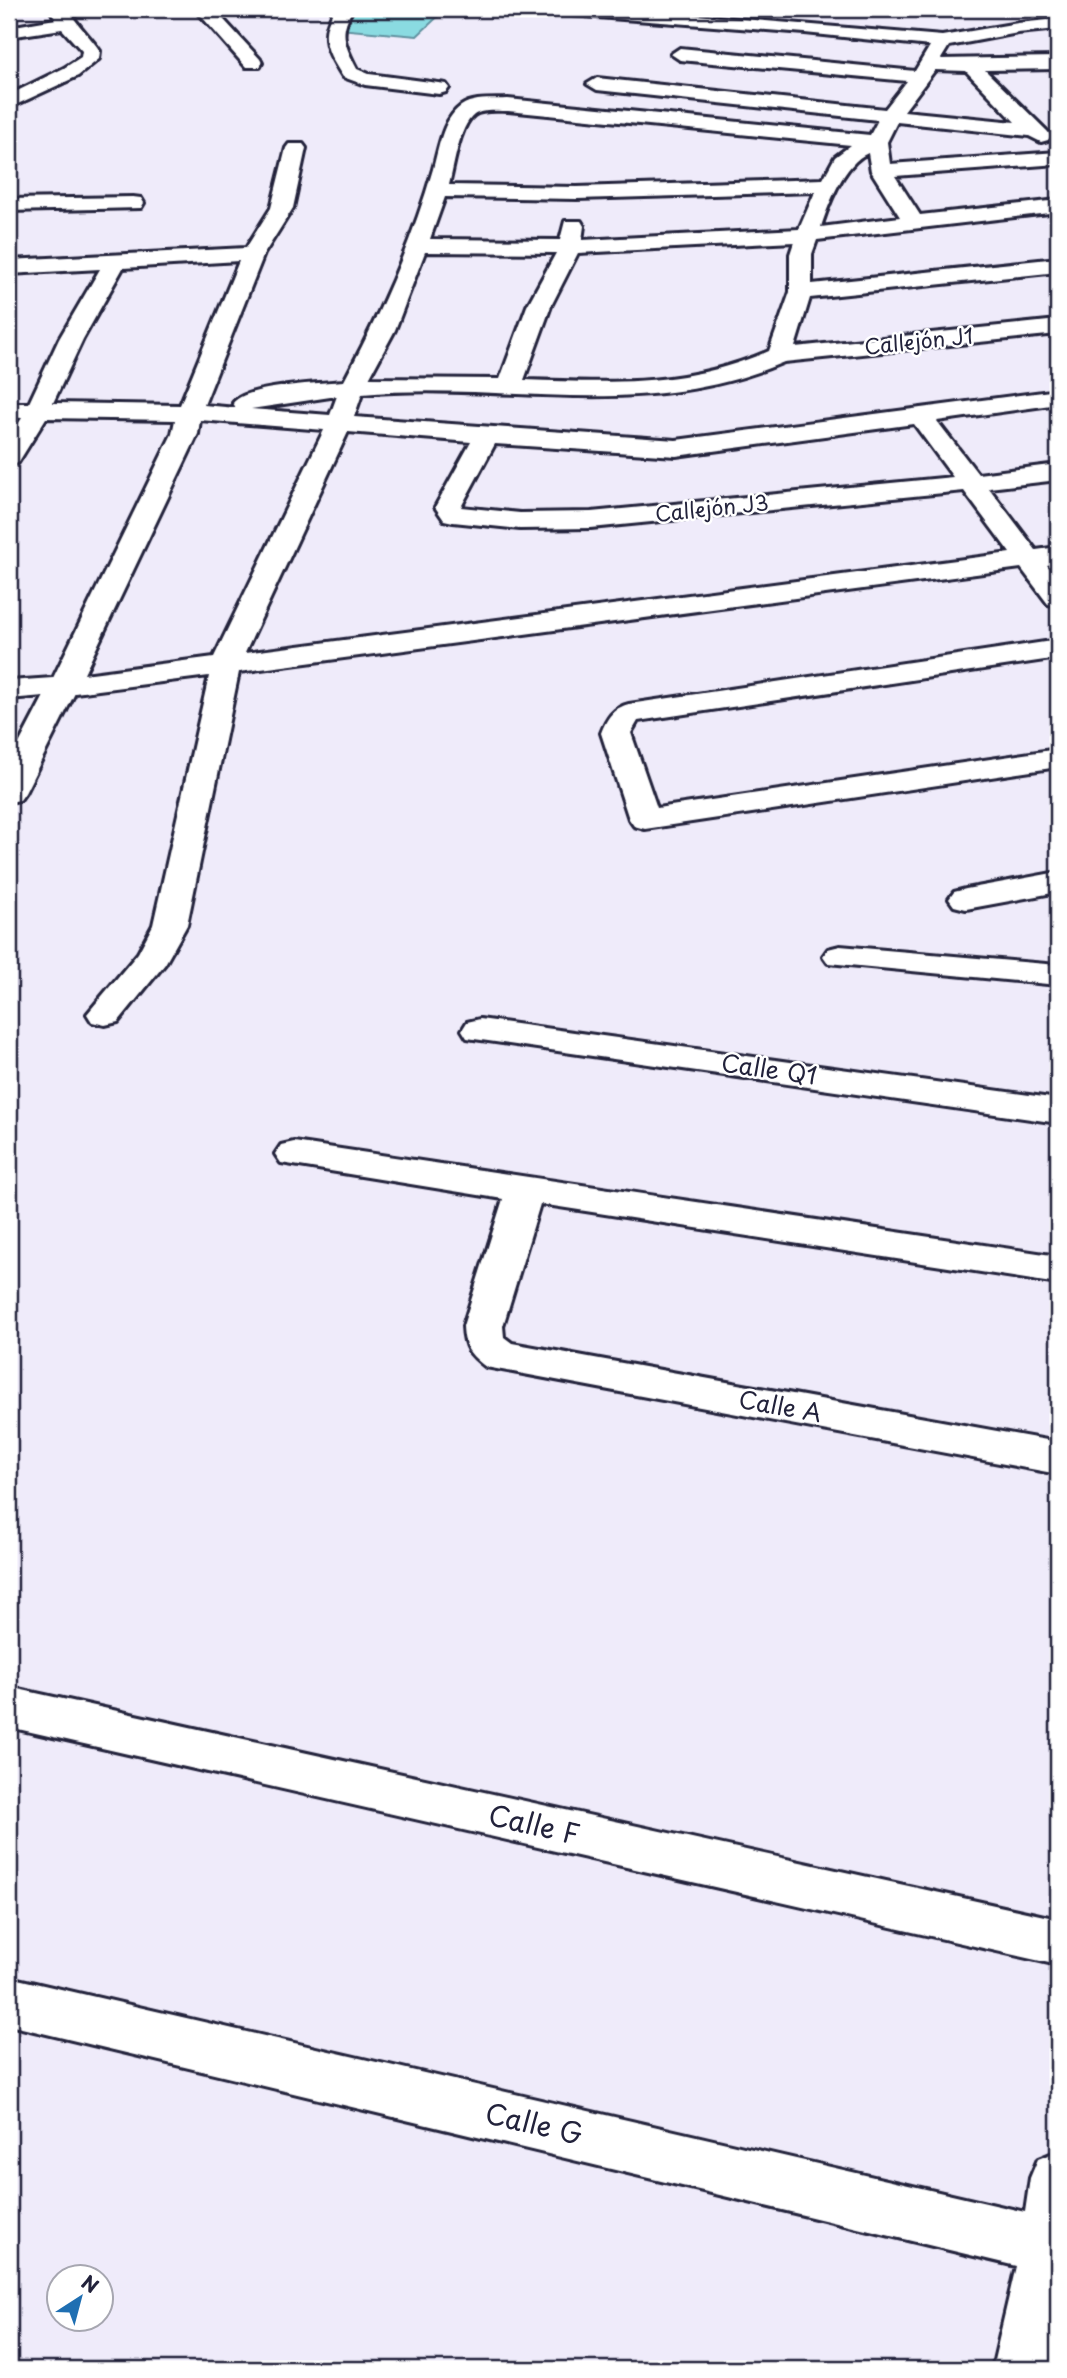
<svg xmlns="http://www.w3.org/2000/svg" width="1067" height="2378" viewBox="0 0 1067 2378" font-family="'Playpen Sans',sans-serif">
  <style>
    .water { fill: #8adbe1; stroke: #60919f; stroke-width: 2 }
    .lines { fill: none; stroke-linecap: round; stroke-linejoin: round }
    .minor-casing { stroke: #22223b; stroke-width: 6 }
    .minor { fill: #fff; fill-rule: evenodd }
    .labels { text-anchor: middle; stroke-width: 5; stroke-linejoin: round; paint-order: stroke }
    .far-street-label { font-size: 21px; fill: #22223b; stroke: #fff }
    .street-label { font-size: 24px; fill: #22223b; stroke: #fff }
    .near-street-label { font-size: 28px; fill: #22223b; stroke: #fff }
  </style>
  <rect width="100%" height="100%" fill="#efebfa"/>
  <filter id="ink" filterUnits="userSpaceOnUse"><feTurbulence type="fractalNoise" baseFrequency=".0143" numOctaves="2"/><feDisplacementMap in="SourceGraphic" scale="14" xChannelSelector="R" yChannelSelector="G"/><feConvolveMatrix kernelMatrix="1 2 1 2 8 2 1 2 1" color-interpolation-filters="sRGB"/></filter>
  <g filter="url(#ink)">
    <path class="water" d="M345 9H446L417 36 327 28Z"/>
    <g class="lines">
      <g class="minor-casing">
        <path id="minor" d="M50 9H68C76 24 90 36 100 51L99 59 78 76 9 108V95L64 68 81 57 82 51 62 29 9 37V27L55 19Z
          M195 9H214L260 59 262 63 260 67H246Z
          M335 9H353C338 33 345 46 357 69L369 74 446 84 449 88 446 92 439 94 365 85 343 77C327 52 318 36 335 9Z
          M549 9H625L942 36 1018 23 1058 19V29L1018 33 949 46 941 59 1058 57V69L985 70 1048 132 1051 136 1048 140 1041 142 1029 136 897 122 887 142 890 164 1058 152V164L895 176 920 215 1058 200V212L817 240 812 254V284L1058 258V272L810 298 795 347 1058 320V334L784 362C642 423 509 381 362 394L354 417 676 440 1058 390V404L937 421 978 474 1058 464V480L989 488 1036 550 1058 547V563L1047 565 1058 579V606L1048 604 1021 568 239 672 187 925 165 964 118 1022 105 1025 92 1022 87 1014 138 953 153 925 209 676 75 693 25 793 20 800 9 802V763L44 696 9 699V681L53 678 172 434 175 420 46 418 18 463 9 466V438L22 418 9 417V403H29L59 339 100 269 9 274V260L246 248 271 208 286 148 289 144H303L306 148 293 208 264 254 204 405 236 408 233 403C244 386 321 383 344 381 380 314 412 242 433 169 439 148 442 120 461 106 474 97 493 100 508 99L870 135 878 120 597 90 587 84 597 78 885 109 907 81 680 60 671 54 680 48 915 71 930 46 805 33 558 14ZM935 70 966 71 1015 122 904 111ZM508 111 851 145 835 157 823 179 577 187 449 185C454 167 459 126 474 115 482 109 498 111 508 111ZM868 153 871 171 900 217 821 227C829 203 844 163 868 153ZM815 192 799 229 582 240 584 226 581 221H565L560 240 430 239 445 197 577 199ZM794 242 790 254V292L769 351C685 387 614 383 524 380L551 306 578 253ZM425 252 556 253 527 306 500 379 369 378 395 330ZM239 261 180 405 53 403 83 339 123 268ZM337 396 330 415 251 409ZM200 420 324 430 214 657 84 674 198 434ZM914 424 953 477 591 512 520 513 461 507 495 444 676 456ZM348 432 471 442 435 507 444 520 453 522 520 529 591 528 964 491 1010 553 245 653Z
          M133 197 141 198 144 203 141 208 9 211V199Z
          M1058 640V658L638 721 631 733 657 808 1058 749V767L645 829 634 826 629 819 601 733C607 718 613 708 629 704Z
          M1058 872V892L966 909 954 906 949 899 954 892 966 889Z
          M840 946 1058 965V985L828 963 823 956 828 949Z
          M480 1019 1058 1099V1123L467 1038 462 1030 467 1022Z
          M294 1142 1058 1256V1284L540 1204 503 1326 504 1337 512 1343 1058 1442V1474L486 1367C469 1354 464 1348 463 1326L503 1199 281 1163 275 1154 281 1145Z
          M9 1687 1058 1919V1965L9 1727Z
          M9 1977 1025 2212 1030 2178 1038 2159 1058 2151V2337L1052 2369H992L1016 2266 9 2025Z"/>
      </g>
      <use href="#minor" class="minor"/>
    </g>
  </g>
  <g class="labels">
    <g class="far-street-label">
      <text transform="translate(919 342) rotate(-6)" y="7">Callejón J1</text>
      <text transform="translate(712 509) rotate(-6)" y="7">Callejón J3</text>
    </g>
    <g class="street-label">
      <text transform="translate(769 1070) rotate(8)" y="8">Calle Q1</text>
      <text transform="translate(780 1407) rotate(10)" y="8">Calle A</text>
    </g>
    <g class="near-street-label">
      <text transform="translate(534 1825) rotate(13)" y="10">Calle F</text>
      <text transform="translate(534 2124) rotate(13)" y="10">Calle G</text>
    </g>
  </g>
  <rect width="1067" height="2378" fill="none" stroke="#fff" stroke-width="35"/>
  <rect x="18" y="18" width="1032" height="2343" fill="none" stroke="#22223b" stroke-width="2.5" filter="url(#ink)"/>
  <g transform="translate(80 2298) rotate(36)"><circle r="33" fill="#ffffff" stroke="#a7a7b1" stroke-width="2"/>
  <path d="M0-5L12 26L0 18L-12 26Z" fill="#1f6fb2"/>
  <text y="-10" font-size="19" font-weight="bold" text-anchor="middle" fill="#22223b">N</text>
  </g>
</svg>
